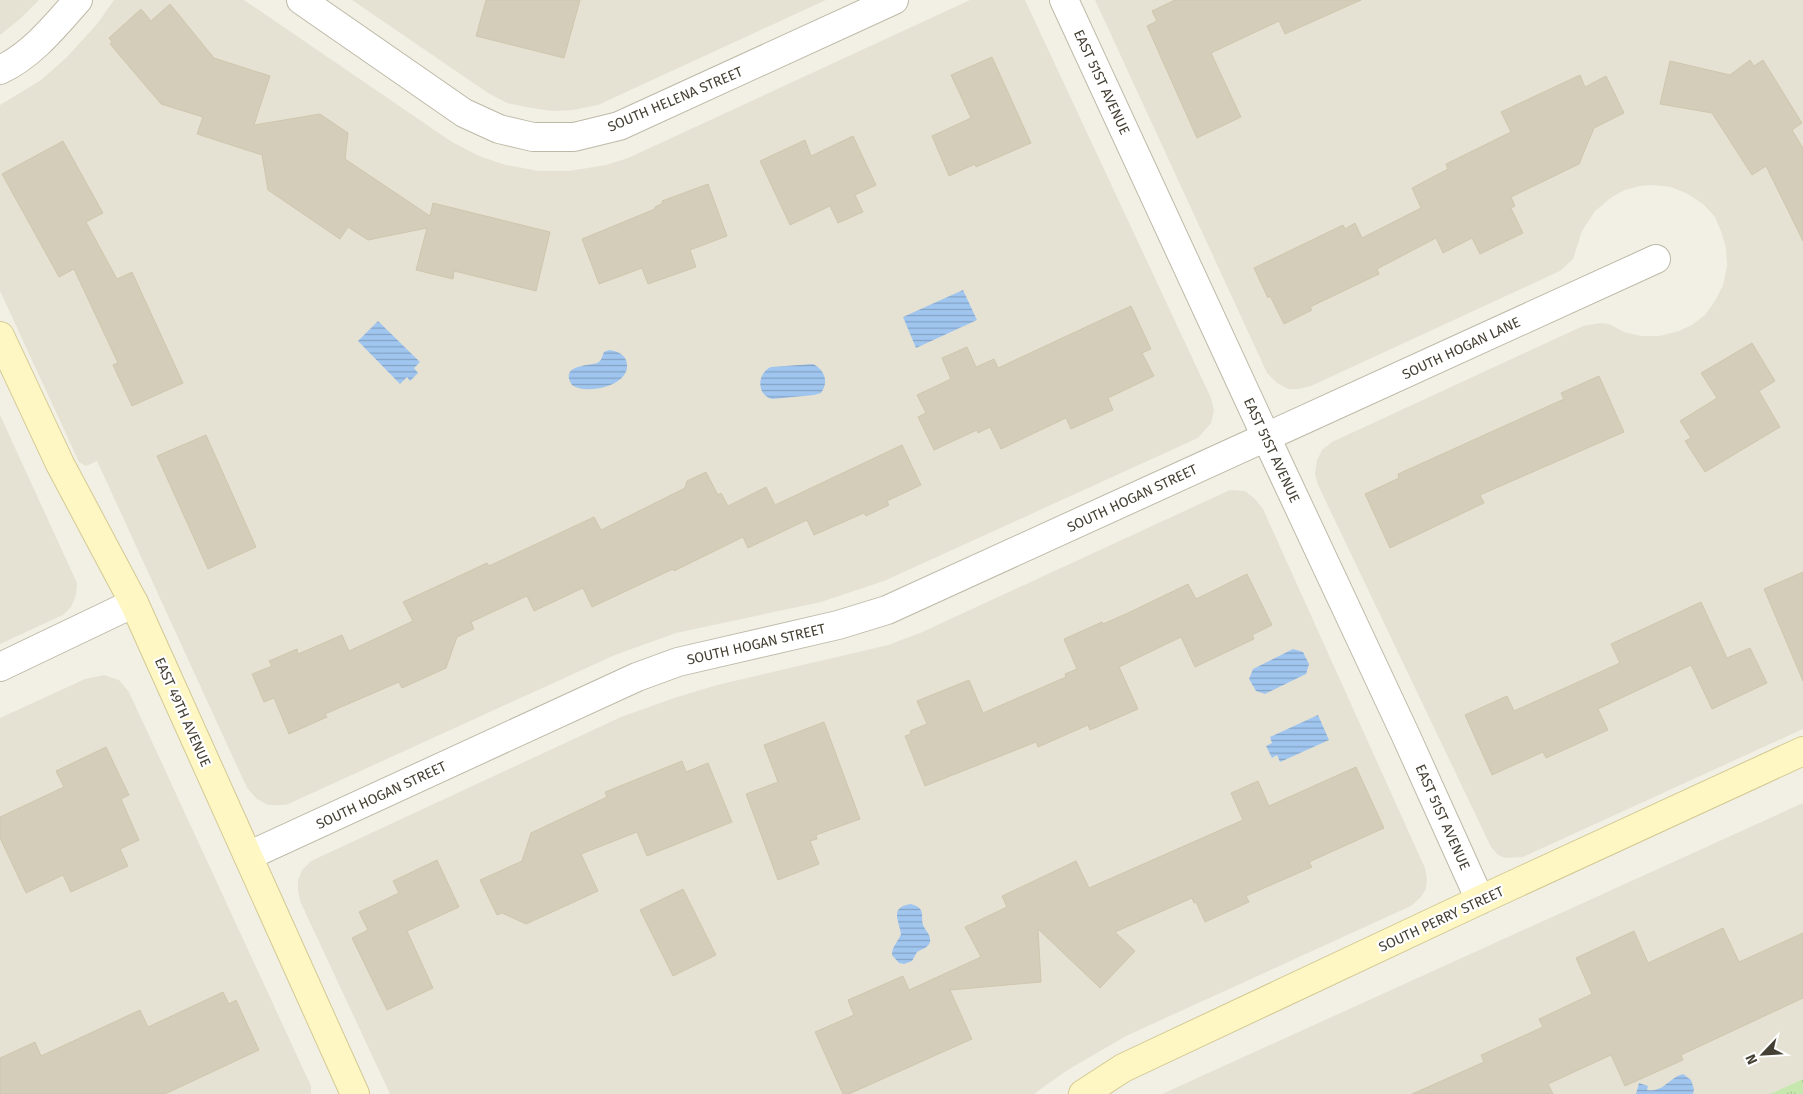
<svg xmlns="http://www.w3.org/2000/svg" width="1803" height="1094" viewBox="0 0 1803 1094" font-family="'Fira Sans',sans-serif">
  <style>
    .residential { fill: #e6e2d3 }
    .grass { fill: url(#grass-tufts) }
    .water { fill: url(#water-rules) }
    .building { fill: #d4cdba; stroke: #cfc6ad }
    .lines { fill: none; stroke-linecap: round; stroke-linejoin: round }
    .street-casing { stroke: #beb9a7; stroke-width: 30 }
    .secondary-casing { stroke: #d3c994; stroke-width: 30 }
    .street { stroke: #fff; stroke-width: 28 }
    .secondary { stroke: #fef7c3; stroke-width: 28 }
    .labels { text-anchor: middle; stroke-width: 4.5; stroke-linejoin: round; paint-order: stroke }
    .street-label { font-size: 14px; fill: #454034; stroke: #fff }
  </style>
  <defs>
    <pattern id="grass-tufts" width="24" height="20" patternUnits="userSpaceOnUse" patternTransform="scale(1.25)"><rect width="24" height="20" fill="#c6e7ad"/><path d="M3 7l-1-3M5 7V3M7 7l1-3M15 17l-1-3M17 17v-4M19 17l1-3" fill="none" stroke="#abc795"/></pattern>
    <pattern id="water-rules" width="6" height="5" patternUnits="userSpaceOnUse" patternTransform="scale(1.25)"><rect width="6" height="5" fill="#a0c6f0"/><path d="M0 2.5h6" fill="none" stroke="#84a2c3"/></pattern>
  </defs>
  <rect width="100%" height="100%" fill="#f2f0e5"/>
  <path class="residential" d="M0 0H39L20 19 0 35Z
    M114 0H244L452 142 479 156 506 165 539 171H569L606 165 628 158 970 0H1025L1211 398 1214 411 1211 423 1198 438 884 581 821 602 676 633 615 655 286 805H268L257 799 247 788 97 461 86 466 79 462 0 291V105L41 80 66 58 97 24Z
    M352 0H826L598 105 573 110 553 111 531 108 507 103 488 93Z
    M1095 0H1803V729L1523 857 1505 858 1498 855 1491 847 1318 485 1315 474 1317 460 1322 450 1332 442 1583 326 1600 323 1609 324 1624 332 1641 336H1659L1679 331 1692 325 1705 315 1715 301 1723 285 1727 266 1726 248 1722 234 1715 217 1703 204 1688 194 1671 187 1652 185 1639 186 1625 190 1612 197 1595 211 1582 231 1573 259 1560 271 1311 386 1299 389H1288L1277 383 1267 373Z
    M0 415 77 583 76 595 71 607 63 615 0 644Z
    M1230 490 1245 491 1255 499 1263 509 1425 868 1427 879 1426 889 1420 898 1411 906 1126 1036 1066 1071 1034 1094H390L300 901 298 890V880L302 870 311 861 621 717 674 698 717 685 888 645 920 633Z
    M104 675 119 680 129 692 311 1086V1094H0V718L85 679Z
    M1803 803V1079L1770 1094H1162Z"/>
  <path class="grass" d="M1803 1079V1094H1770Z"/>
  <path class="water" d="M963 290 977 320 916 348 903 317Z
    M378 321 420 362 414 368 418 373 410 381 407 377 400 384 358 341Z
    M609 350C616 351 623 353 626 360 635 385 587 396 572 385 559 365 588 366 597 363 602 361 602 356 604 352Z
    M813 364C825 370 829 382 821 393L814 395 772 399C756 395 757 373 771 367Z
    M1293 649 1303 652 1309 664 1306 674 1265 694 1256 691 1249 679 1253 669Z
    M1318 715 1329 740 1280 762 1277 755 1272 758 1266 746 1272 743 1270 737Z
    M911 904C928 909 919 917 924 927 927 932 931 936 930 942 928 948 922 949 917 952L912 961 904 964 899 963 892 955C892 946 898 942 901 934 899 920 889 907 911 904Z
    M1683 1074 1691 1080 1694 1089 1693 1094H1636L1639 1083 1648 1086 1647 1090C1663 1093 1670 1077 1683 1074Z"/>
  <path class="building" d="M486 0H580L564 58 476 36Z
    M1175 0H1361L1285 34 1279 21 1211 53 1241 117 1197 138 1147 26 1157 21 1152 11Z
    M170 4 214 58 270 76 254 125 320 114 348 133 345 159 430 216 433 203 550 232 536 291 454 271 453 279 416 270 427 228 368 240 348 227 340 239 268 190 262 155 197 134 203 117 161 104 110 44 112 42 109 38 141 9 151 21Z
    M992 57 1031 143 976 167 975 164 949 176 932 136 971 118 951 75Z
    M1750 60 1754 66 1763 60 1802 123 1792 130 1803 148V241L1766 166 1752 175 1712 113 1660 104 1670 61 1730 75Z
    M1580 75 1585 87 1606 76 1624 113 1594 128 1579 164 1511 197 1515 206 1511 208 1523 233 1480 254 1472 238 1443 253 1436 238 1377 269 1379 274 1310 307 1312 310 1284 324 1270 296 1268 298 1254 268 1343 225 1345 229 1355 223 1362 238 1421 208 1412 188 1448 169 1446 164 1511 132 1501 112Z
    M853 136 876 185 855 195 863 212 838 223 830 206 790 225 760 161 805 140 811 156Z
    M63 141 103 213 86 222 117 279 132 272 183 383 132 406 113 365 118 363 74 269 59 277 2 174Z
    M708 184 727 236 690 250 696 267 648 284 642 268 599 284 582 239 655 209V207L663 203 662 201Z
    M1131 306 1151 349 1142 353 1154 376 1108 398 1113 410 1071 429 1066 418 1001 449 990 427 978 433 977 430 934 450 918 417 926 413 917 395 951 379 942 358 967 347 976 367 994 359 998 368Z
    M1752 343 1775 381 1759 391 1780 427 1705 472 1685 441 1691 438 1680 421 1717 398 1701 373Z
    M1599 376 1624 432 1480 495 1484 503 1390 548 1365 494 1399 478 1398 474 1564 399 1561 393Z
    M206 435 256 547 208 569 157 456Z
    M902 445 921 485 887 501 889 505 866 516 864 513 814 535 807 520 748 548 743 537 674 571 673 569 592 607 583 588 534 611 527 596 471 622 474 629 457 637 446 668 402 688 399 682 325 714 327 717 289 734 274 698 264 702 252 674 272 666 269 661 297 649 298 654 342 635 349 651 413 621 403 602 487 563 489 566 594 517 601 530 685 488 687 481 706 472 718 495 721 493 728 506 766 487 775 505Z
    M1803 572V681L1764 589Z
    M1247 574 1272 625 1252 635 1254 639 1195 667 1181 637 1119 667 1138 709 1090 730 1088 725 1038 747 1036 742 925 786 905 736 911 734 910 731 927 724 917 701 969 680 983 713 1066 677 1065 674 1077 669 1064 639 1102 622 1103 624 1128 613 1188 584 1196 599Z
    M1701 602 1727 658 1750 648 1767 683 1712 709 1691 665 1598 709 1608 730 1546 758 1543 752 1492 775 1465 715 1507 696 1514 711 1620 663 1611 644Z
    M824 722 860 819 816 835 817 839 810 841 819 864 778 880 746 794 778 782 764 745Z
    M106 747 129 795 121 799 139 840 120 849 128 866 71 892 63 875 26 893 0 838V817L64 787 56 771Z
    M682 761 686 772 708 763 732 822 647 856 637 832 581 854 598 891 526 924 502 913 497 915 480 880 522 861 531 833 607 797 605 792Z
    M1356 767 1384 828 1309 862 1312 867 1246 896 1249 902 1205 922 1196 902 1194 903 1192 898 1115 932 1135 951 1100 988 1038 929 1041 982 950 990 972 1039 849 1094H843L815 1032 854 1015 848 1000 903 976 909 990 981 957 965 927 1007 907 1002 896 1076 861 1089 888 1243 820 1231 793 1258 781 1269 806Z
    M437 860 459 907 407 931 433 988 387 1010 352 938 368 930 359 912 399 893 393 881Z
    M683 889 716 955 673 976 640 910Z
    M1723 928 1739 962 1803 933V998L1681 1055 1683 1060 1625 1086 1611 1055 1548 1084 1553 1094H1412L1484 1062 1481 1055 1543 1027 1539 1019 1592 994 1576 958 1634 931 1648 963Z
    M223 992 229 1004 236 1000 259 1050 165 1094H0V1058L35 1042 41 1056 140 1010 148 1027Z"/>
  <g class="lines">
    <g class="street-casing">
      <path id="street" d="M301 0 464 113 499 129 533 137H574L619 126 894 0
        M1064 0 1266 437 1406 736 1480 900
        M0 70C32 55 55 26 78 0
        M0 667 134 603
        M248 856 637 677 678 662 838 625 887 610 1656 259"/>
    </g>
    <g class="secondary-casing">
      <path id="secondary" d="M0 336 60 464 134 603 355 1094
        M1083 1094 1123 1068 1480 900 1803 751"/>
    </g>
    <use href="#street" class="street"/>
    <use href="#secondary" class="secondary"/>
  </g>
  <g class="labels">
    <g class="street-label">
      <text transform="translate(1102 82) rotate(65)" y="5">EAST 51ST AVENUE</text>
      <text transform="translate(675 99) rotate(-23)" y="5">SOUTH HELENA STREET</text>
      <text transform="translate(1461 348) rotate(-25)" y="5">SOUTH HOGAN LANE</text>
      <text transform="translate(1272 450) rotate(65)" y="5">EAST 51ST AVENUE</text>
      <text transform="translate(1132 498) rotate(-25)" y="5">SOUTH HOGAN STREET</text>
      <text transform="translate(756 644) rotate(-13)" y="5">SOUTH HOGAN STREET</text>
      <text transform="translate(183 712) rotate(66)" y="5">EAST 49TH AVENUE</text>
      <text transform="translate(381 795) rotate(-25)" y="5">SOUTH HOGAN STREET</text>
      <text transform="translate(1443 817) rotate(66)" y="5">EAST 51ST AVENUE</text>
      <text transform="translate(1441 919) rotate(-25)" y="5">SOUTH PERRY STREET</text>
    </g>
  </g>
  <g transform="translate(1763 1054) rotate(245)" stroke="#ffffff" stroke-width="4" paint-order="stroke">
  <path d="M0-4L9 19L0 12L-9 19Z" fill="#454034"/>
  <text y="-8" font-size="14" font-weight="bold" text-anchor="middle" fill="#454034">N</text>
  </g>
</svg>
